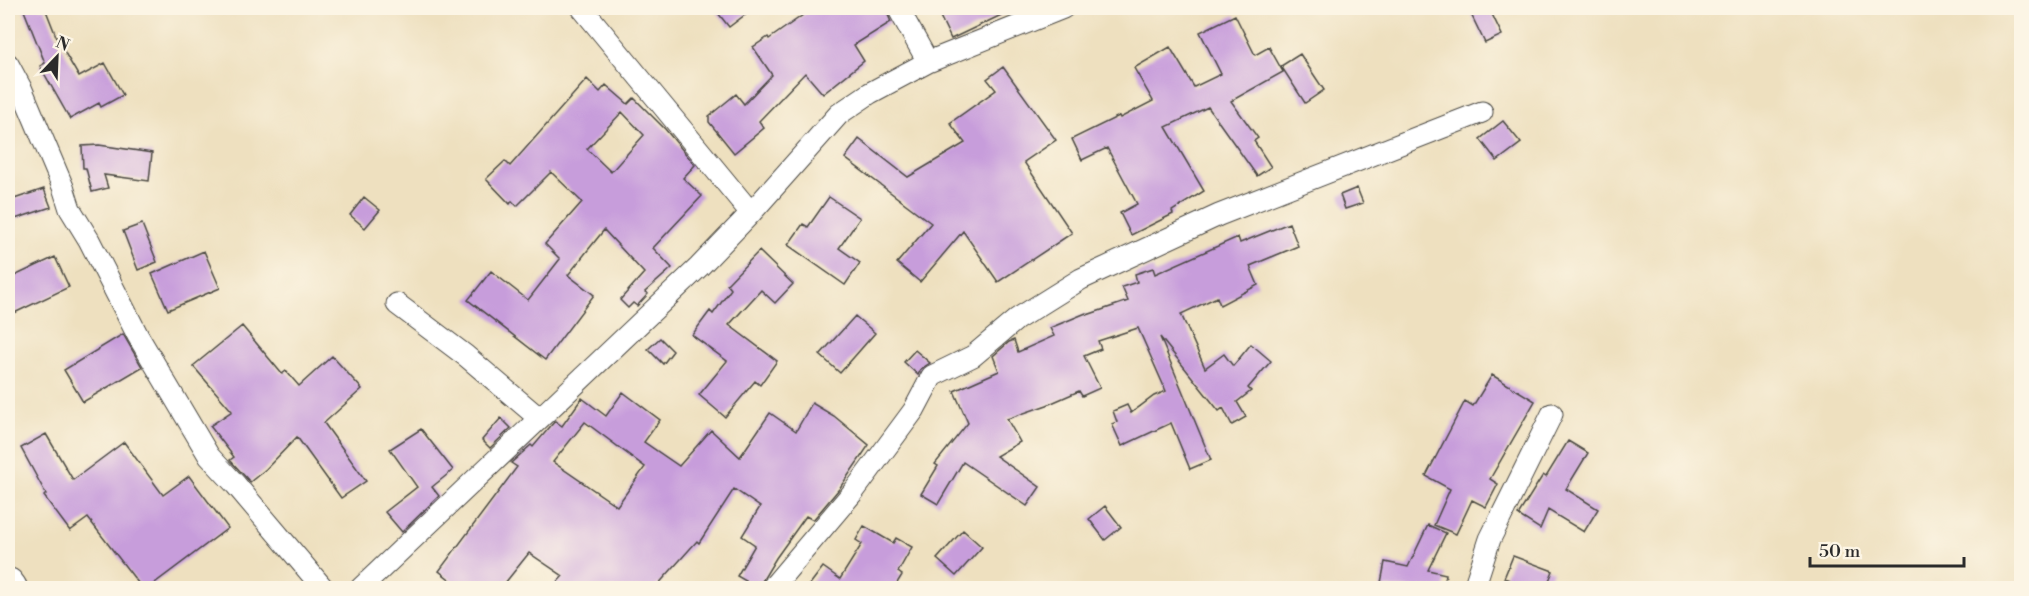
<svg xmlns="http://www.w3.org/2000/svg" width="2029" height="596" viewBox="0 0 2029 596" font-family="'Libre Bodoni',serif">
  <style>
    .building { fill: #c79ddb; fill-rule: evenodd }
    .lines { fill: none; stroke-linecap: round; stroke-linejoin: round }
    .street-casing { stroke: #484641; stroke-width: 23 }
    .secondary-casing { stroke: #484641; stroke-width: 34 }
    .street { stroke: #fff; stroke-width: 21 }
    .secondary { stroke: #fff; stroke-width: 32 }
  </style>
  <rect width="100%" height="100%" fill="#fcf5e5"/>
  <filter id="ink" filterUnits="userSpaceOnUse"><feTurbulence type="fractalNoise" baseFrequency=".0167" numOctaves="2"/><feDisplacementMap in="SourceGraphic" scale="12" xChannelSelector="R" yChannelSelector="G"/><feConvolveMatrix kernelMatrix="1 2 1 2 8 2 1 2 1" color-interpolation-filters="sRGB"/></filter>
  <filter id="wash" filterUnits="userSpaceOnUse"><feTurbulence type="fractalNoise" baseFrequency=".008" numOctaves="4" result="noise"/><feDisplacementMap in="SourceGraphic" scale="24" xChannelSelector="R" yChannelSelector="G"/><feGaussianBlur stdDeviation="1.35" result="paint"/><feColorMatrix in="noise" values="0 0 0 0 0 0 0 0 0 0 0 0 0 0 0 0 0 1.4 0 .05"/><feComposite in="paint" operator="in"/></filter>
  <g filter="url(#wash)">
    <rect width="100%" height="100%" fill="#eee0bf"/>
    <g id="blocks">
      <path class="building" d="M23 8H45L58 41 79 77 105 63 123 95 101 107 99 103 70 119 40 66 45 63Z
        M714 8H754L729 27Z
        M813 8H885L891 22 854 45 864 61 823 94 805 73 759 121 764 128 734 153 709 122V116L736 94 744 104 772 75 753 47 768 37 769 39Z
        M936 8H1016L951 39Z
        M1468 8H1489L1502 35 1485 43Z
        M1235 15 1255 55 1269 47 1283 72 1231 101 1258 138 1254 141 1271 167 1257 176 1208 107 1166 127 1204 191 1172 211 1173 214 1131 235 1120 213 1137 204 1107 148 1082 160 1072 139 1119 116 1120 118 1153 101 1134 68 1170 47 1194 87 1221 74 1200 32Z
        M1300 54 1324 90 1305 103 1281 66Z
        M1003 67 1056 140 1024 162 1072 233 998 282 963 231 920 282 897 263 931 223 845 158 859 139 908 177 965 143 950 123 996 90 987 79Z
        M587 79 600 92 606 85 628 104 634 98 665 129 695 165 683 178 702 196 653 248 672 268 645 292 648 294 637 306 633 303 628 308 620 300 644 273 604 230 568 275 594 295 545 360 468 300 491 271 528 300 560 259 545 244 582 202 551 172 517 206 512 201 510 204 486 179 505 161 510 166ZM622 112 644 135 611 172 587 149Z
        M1503 121 1521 143 1497 161 1480 139Z
        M99 145 152 153 149 181 104 175 108 188 92 192 86 168H83L82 146Z
        M1357 188 1363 203 1345 209 1340 195Z
        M44 189 51 207 12 220 8 201Z
        M364 197 380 210 365 228 350 215Z
        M829 197 860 218 839 248 860 263 845 285 788 245 803 224 808 227Z
        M1289 223 1298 246 1250 266 1258 285 1220 305 1217 297 1181 314 1205 368 1224 354 1233 366 1251 344 1271 361 1248 388 1251 391 1237 402 1246 417 1232 425 1223 408 1219 411 1160 337 1211 460 1190 469 1171 423 1122 446 1112 424 1117 422 1113 411 1127 405 1131 413 1154 396 1166 391 1138 328 1098 341 1101 349 1084 356 1100 388 1082 396 1079 391 1047 405 1007 419 1020 442 996 456 1040 487 1027 506 963 462 938 504 921 494 938 466 935 464 968 423 954 391 999 371 993 356 1009 342 1014 340 1018 352 1054 336 1050 328 1086 313 1087 315 1128 301 1122 287 1137 282 1135 274 1153 268 1155 274 1238 237 1240 243Z
        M142 224 157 262 138 270 123 231Z
        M204 251 220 288 168 310 152 274Z
        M759 251 793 284 775 303 761 290 729 325 777 361 760 385 755 381 725 417 699 395 727 361 692 335 710 311 713 314 731 289 727 284Z
        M55 257 69 287 8 316V279Z
        M855 316 875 333 840 373 820 355Z
        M242 326 282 374 286 371 299 386 332 356 362 389 324 423 366 481 341 498 297 437 266 469 250 482 230 460 234 457 210 426 232 411 193 366Z
        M123 334 142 367 83 402 64 370Z
        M660 338 673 351 663 364 648 349Z
        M915 350 930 363 921 369 918 375 904 362Z
        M1492 375 1535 401 1490 479 1498 484 1486 507 1472 500 1456 534 1434 525 1450 489 1426 476 1465 401 1473 406Z
        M623 392 660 420 644 442 679 466 711 430 740 457 770 413 796 431 812 403 834 416 869 445 839 489 813 520 806 516 776 558 758 588 737 576 755 545 742 536 760 507 734 489 699 543 697 541 655 588H552L563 576 529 553 501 588H461L439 571 517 467 511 463 531 445 533 447 555 421 562 426 582 398 606 416ZM585 422 645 467 617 506 553 462Z
        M501 418 511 428 490 448 482 440Z
        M421 429 453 470 432 487 439 496 402 532 385 512 417 487 390 449Z
        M46 434 73 480 124 442 163 495 189 476 228 528 148 588H142L88 518 70 531 44 496 46 494 21 448Z
        M1568 441 1588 453 1566 489 1598 509 1584 532 1548 510 1540 529 1518 515 1543 475 1546 477Z
        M1105 506 1121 527 1105 540 1089 519Z
        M1428 525 1446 533 1428 570 1446 574 1444 588H1380L1385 562 1408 567Z
        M864 526 893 543 896 538 912 547 898 572 902 575 894 588H807L823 567 840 579 862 544 856 540Z
        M963 530 982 547 956 576 937 559Z
        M1513 556 1553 571 1546 588H1531L1504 578Z"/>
    </g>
  </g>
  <g filter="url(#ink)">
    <use href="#blocks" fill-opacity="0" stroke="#484641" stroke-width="1.5"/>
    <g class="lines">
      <g class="street-casing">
        <path id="street" d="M582 8 751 213
          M898 8 928 62
          M8 64 22 90 63 187 70 209 89 240 138 336 209 456 236 485 323 588
          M397 304 466 356 539 418
          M361 588 699 267 751 213 839 114 870 93 928 62 1063 8
          M772 588 854 491 914 410 932 376 973 356 1017 319 1081 279 1219 215 1482 112
          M1474 588 1490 539 1552 414"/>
      </g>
      <g class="secondary-casing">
        <path id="secondary" d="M8 584 11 588"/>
      </g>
      <use href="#street" class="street"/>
      <use href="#secondary" class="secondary"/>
    </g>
  </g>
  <rect width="2029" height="596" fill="none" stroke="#fcf5e5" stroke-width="30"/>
  <g transform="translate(57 57) rotate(23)" stroke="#fcf5e5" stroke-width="4.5" paint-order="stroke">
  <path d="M0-4.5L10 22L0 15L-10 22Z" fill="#2b2b2b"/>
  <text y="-9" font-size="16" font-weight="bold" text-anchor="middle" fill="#2b2b2b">N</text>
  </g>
  <path d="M1810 557v9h154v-9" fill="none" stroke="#2b2b2b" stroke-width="3"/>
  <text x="1819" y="557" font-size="18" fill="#2b2b2b" stroke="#fcf5e5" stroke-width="4.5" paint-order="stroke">50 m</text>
</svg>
